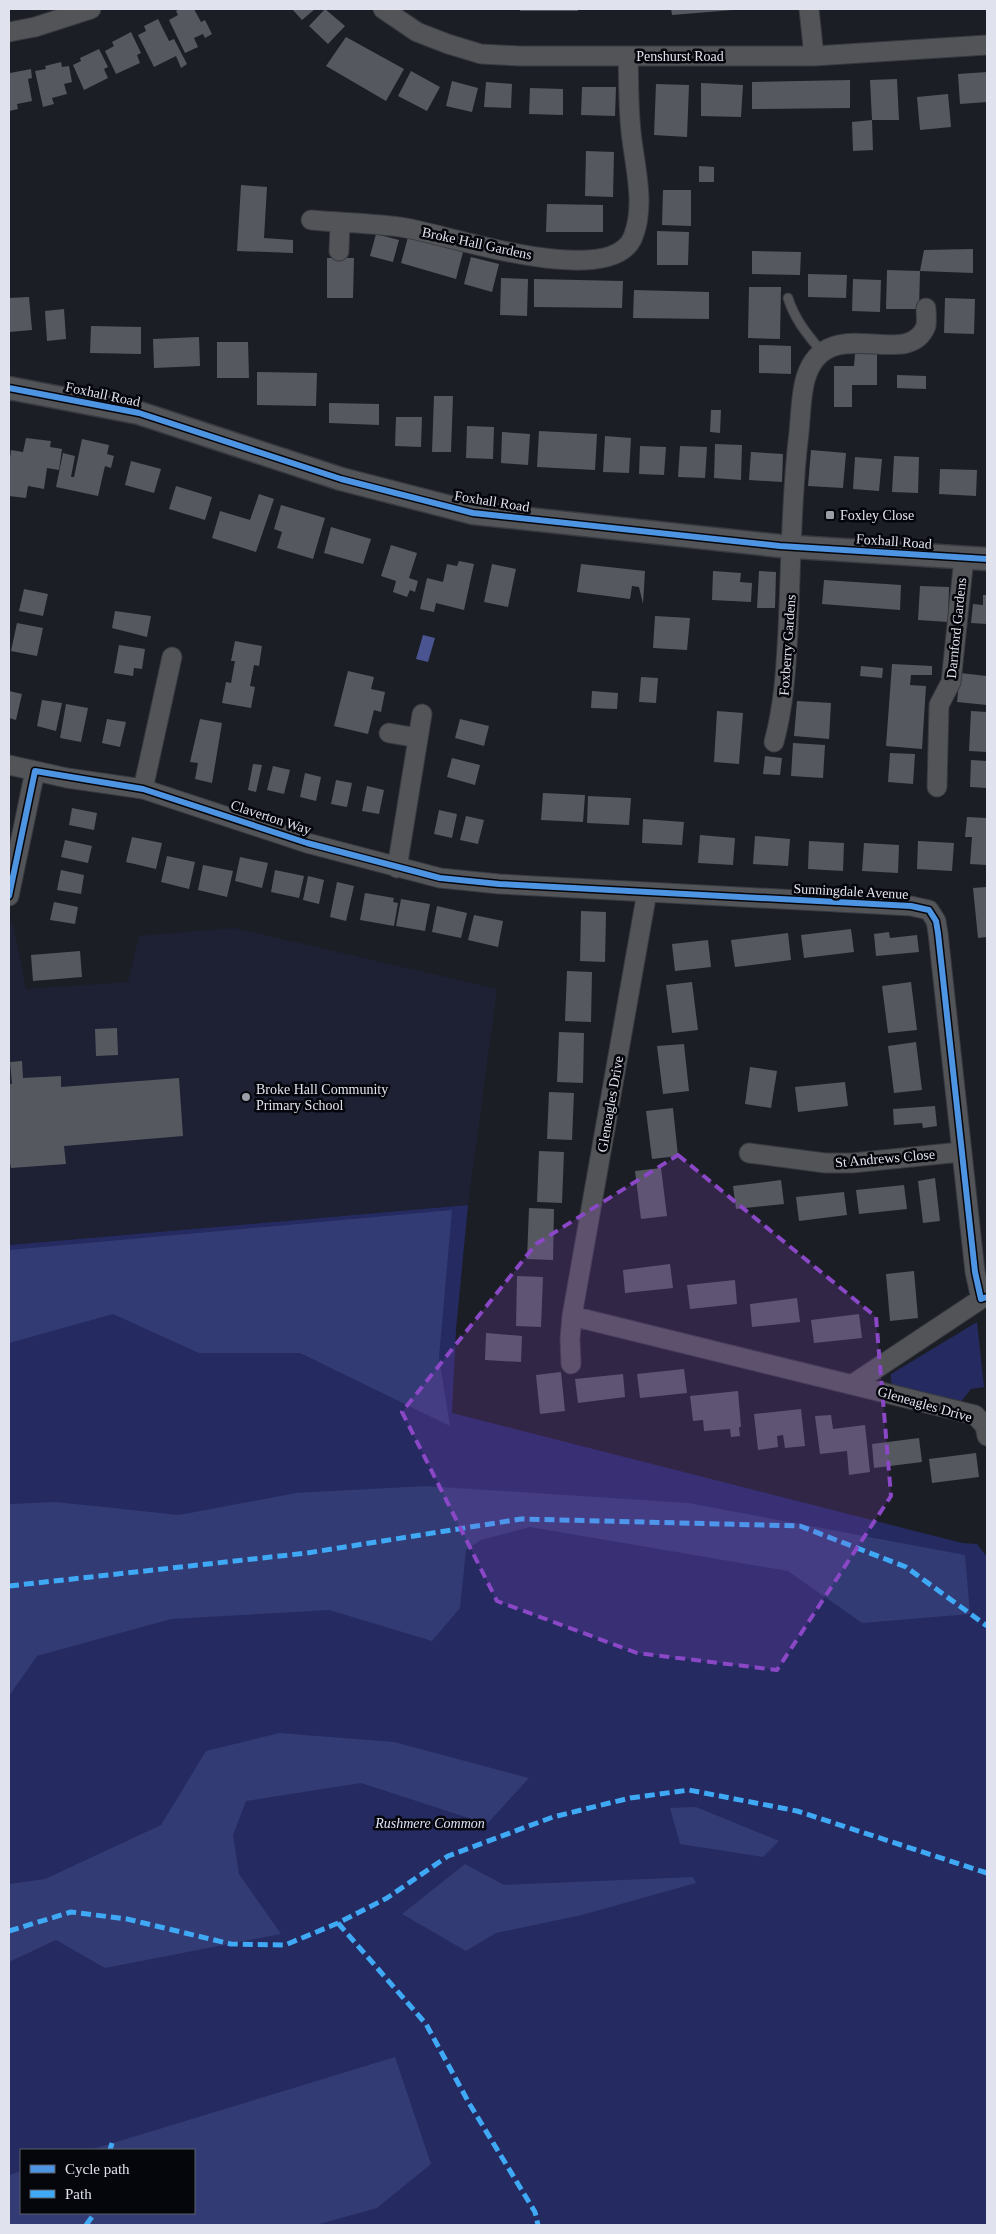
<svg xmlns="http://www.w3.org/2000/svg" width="996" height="2234" viewBox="0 0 996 2234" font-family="'Times New Roman',serif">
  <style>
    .built { fill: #1d2133 }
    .green { fill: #252a60; fill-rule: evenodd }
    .forest { fill: #333b74 }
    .water { fill: #4a5491 }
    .building { fill: #56585f }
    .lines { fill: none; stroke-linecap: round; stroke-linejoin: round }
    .service-casing { stroke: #383a41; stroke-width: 11 }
    .minor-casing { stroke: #383a41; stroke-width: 21 }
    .tertiary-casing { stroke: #383a41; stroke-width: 25 }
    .service { stroke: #525458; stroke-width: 9 }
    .minor { stroke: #525458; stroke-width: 19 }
    .tertiary { stroke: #525458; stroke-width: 22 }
    .quiet { stroke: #3fa9f5; stroke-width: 5; stroke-dasharray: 10 5; stroke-linecap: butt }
    .cycleway-casing { stroke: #05060c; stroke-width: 9 }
    .cycleway { stroke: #4d94e3; stroke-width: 6 }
    .marked { fill: #8a47c6; fill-opacity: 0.2; stroke: #8a47c6; stroke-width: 4; stroke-dasharray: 10 6; stroke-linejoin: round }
    .poi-dot { fill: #9b9ea7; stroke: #05060c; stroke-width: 2 }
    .labels { text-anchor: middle; stroke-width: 5; stroke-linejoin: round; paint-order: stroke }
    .street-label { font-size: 14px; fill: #e0e3ed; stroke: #05060c }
    .poi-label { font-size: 14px; fill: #e0e3ed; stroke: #05060c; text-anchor: start }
    .park-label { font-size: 14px; font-style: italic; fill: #dce1f5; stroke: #05060c }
  </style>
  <rect width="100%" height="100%" fill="#1c1e26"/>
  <path class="built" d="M12 920 26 989 128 982 139 936 235 928 497 989 468 1205 9 1245V925Z"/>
  <path class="green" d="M468 1205 456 1330 452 1413 962 1543 977 1544 987 1557V2225H9V1245ZM21 2150H194V2213H21Z
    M977 1322 984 1387 971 1389 959 1404 896 1388 891 1382V1374Z"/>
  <path class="forest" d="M452 1210 439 1358 450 1426 300 1353H199L113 1314 9 1343V1250Z
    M425 1486 688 1503 965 1555 970 1614 862 1623 788 1571 530 1527 481 1540 466 1550 460 1608 432 1641 329 1610 171 1619 37 1656 9 1696V1504L56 1502 179 1515 296 1493Z
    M279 1733 394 1742 529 1778 487 1824 361 1783 246 1801 233 1835 239 1874 281 1934 105 1968 56 1940 9 1962V1884L45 1879 161 1825 206 1751Z
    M696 1807 779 1841 763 1857 680 1844 670 1808Z
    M465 1864 504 1885 693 1877 696 1883 582 1915 496 1933 466 1951 402 1914Z
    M395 2057 431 2164 377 2208 316 2225H9V2175L21 2171V2213H194V2150H90Z"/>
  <path class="water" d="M423 635 435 638 428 662 416 659Z"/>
  <path class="building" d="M180 9H194L201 22 205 20 212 34 205 38 203 34 194 38 198 47 185 53 169 20 178 15 176 11Z
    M292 9H315L302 20Z
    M325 9 345 26 328 44 309 26Z
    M520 9H578V11H520Z
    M671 9H733V10L672 15Z
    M158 19 169 41 174 39 187 64 181 68 176 56 154 67 138 35 146 31 144 26Z
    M131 32 141 53 137 55 140 63 116 74 105 51 114 46 112 42Z
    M346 37 404 69 386 101 326 66Z
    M99 49 108 67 104 69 108 78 84 90 73 65 81 61 80 58Z
    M61 62 62 67 69 66 72 82 64 84 67 94 52 98 54 104 43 107 35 71 46 69 45 66Z
    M31 69 32 78 28 79 32 101 17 104 18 109 9 111 10 73Z
    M411 71 440 87 427 111 398 96Z
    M987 72V102L960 104 958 74Z
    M897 79 899 120H872L873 150 853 151 852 122 872 120 870 80Z
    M850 80V108L752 109V82Z
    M452 81 478 88 472 112 446 106Z
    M486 82 512 84 511 108 484 107Z
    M701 83 743 85 741 117 701 116Z
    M656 84 689 85 687 137 654 135Z
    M582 87H616L615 116 581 115Z
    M530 88 563 89V115L529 114Z
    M948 94 951 127 920 130 917 97Z
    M586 151 614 152 613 197 585 196Z
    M699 166 714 167V182H699Z
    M241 185 267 187 264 238 293 240V253L237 251Z
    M663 190H691V226L662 225Z
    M547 204 603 205V232H546Z
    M657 231 689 232 688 265H657Z
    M376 234 399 240 393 262 370 256Z
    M408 237 463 252 456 279 401 263Z
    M973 249V273L920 271 924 250Z
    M752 251 801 252 800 275 752 274Z
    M471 257 499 264 492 292 464 284Z
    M327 258H354L353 298H327Z
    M887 270 920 271 919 309H886Z
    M808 274 847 275 846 298 808 297Z
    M501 278 528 279 527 316 500 315Z
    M534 279 623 281 622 308 534 307Z
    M853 279 881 280 880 312 852 311Z
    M749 287H781L780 339 748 338Z
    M634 290 709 292V319L633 318Z
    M29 297 32 330 9 332V298Z
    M945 298 975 299 974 334 944 333Z
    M64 309 66 339 47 341 45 311Z
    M91 326 141 327V354L90 353Z
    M199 337 200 366 154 368 153 339Z
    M217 342H248L249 378H217Z
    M759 345 791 346V374L759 373Z
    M855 354H877V385H852V407H834V366H854Z
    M257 372 317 373 316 406 257 405Z
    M897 375 926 376V389L897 388Z
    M434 396H453L451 452H432Z
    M329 403 379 404V425L329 423Z
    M711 410H721L720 433 710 432Z
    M396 417H422L421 447 395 446Z
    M467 426 494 427 493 459 466 458Z
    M539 431 597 434 595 470 537 467Z
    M502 432 530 434 528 465 501 463Z
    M605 436 631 438 629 473 603 472Z
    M26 438 51 441 50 447 62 449 59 470 47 468 44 489 28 486 26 498 9 496V466L11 450 23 452Z
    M82 439 109 445 107 454 114 456 111 468 105 466 98 496 56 487 63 453 75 456 71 477H74Z
    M715 444 742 445 741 480 714 478Z
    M640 446 666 447 664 475 639 474Z
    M680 446 707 447 705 478 678 477Z
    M811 450 846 453 843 488 808 486Z
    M751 452 783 454 782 482 749 480Z
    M894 456 919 457 918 493 892 492Z
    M855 457 882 459 879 491 853 489Z
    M131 461 161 469 154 493 125 485Z
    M940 469 977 470 976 496 939 494Z
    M176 486 212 497 205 520 169 509Z
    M259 494 274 499 256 552 212 538 220 511 250 520Z
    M281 505 325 518 313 559 277 548 282 532 274 529Z
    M331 527 371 539 363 564 324 553Z
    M391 545 417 553 409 578 418 581 415 592 410 590 407 597 393 592 396 581 381 576Z
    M459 561 474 564 464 610 436 603 434 612 420 609 427 578 443 582 447 564 457 566Z
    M492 564 516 569 508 607 484 602Z
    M581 564 645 571 643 604 639 587 632 586 630 599 577 592Z
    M713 571 741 573 740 582 752 583 751 602 712 600Z
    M759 571 776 572 775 608H757Z
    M824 580 901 585 900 610 822 604Z
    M920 586 949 587 948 622 918 620Z
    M24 589 48 594 43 616 19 611Z
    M983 595H987V624L971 623 973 604 983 605Z
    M115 611 151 616 147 637 112 628Z
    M655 616 690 618 687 650 653 648Z
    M17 623 43 628 37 656 11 651Z
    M235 641 262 646 259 666 254 665 250 686 255 687 251 708 222 703 226 682 231 683 235 661H231Z
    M119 645 145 649 142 669 134 668 133 676 114 673Z
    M892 664 932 666V675H911L910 685 926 686 922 749 886 746Z
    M861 666 883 668 882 678 860 676Z
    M348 671 374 677 371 689 385 692 381 712 374 710 368 734 334 726Z
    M960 673 987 676V705L957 702Z
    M641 677 658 678 656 703 639 702Z
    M9 691 22 694 16 720 9 718Z
    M592 691 618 693 617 709 591 708Z
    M42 700 62 703 56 731 37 726Z
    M797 701 831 703 829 739 794 736Z
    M66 704 88 708 81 742 60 738Z
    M717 711 743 713 739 764 714 762Z
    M971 711 987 712V752L969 751Z
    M107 719 126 722 120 747 102 743Z
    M200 719 222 723 212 783 195 779 198 763 190 762Z
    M460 719 489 726 484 746 455 738Z
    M793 743 825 745 823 778 791 776Z
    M890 753 915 754 913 784 888 782Z
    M765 756 782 758 780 775 763 774Z
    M452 758 480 765 475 785 447 777Z
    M971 760 987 761V788L970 787Z
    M253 764 262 765 256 792 248 790Z
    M273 766 290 770 284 794 267 790Z
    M305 773 321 777 316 801 300 797Z
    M336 780 352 783 347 807 331 804Z
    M367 786 384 790 379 814 362 811Z
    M543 793 585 795 583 822 541 820Z
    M588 796 631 798 629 825 587 823Z
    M72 808 97 813 94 830 69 825Z
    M439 810 457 814 452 838 434 834Z
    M466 816 484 820 478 844 460 840Z
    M967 817 987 818V865L970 864 972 837H965Z
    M643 819 684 822 682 845 642 843Z
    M700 835 735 838 733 865 698 863Z
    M755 836 790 839 788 866 753 864Z
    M132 837 162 843 156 869 126 862Z
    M65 840 92 846 88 863 61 857Z
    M809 841 844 843 843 871 808 869Z
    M918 841 954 843 952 871 917 869Z
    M864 843 899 845 898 873 862 871Z
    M167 856 195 862 189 889 161 882Z
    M240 857 268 863 262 888 235 881Z
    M203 865 233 871 227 897 198 890Z
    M61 870 84 875 81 894 57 890Z
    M275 870 304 876 299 898 271 892Z
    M308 876 324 880 319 904 303 900Z
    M337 882 354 886 346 921 330 917Z
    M987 887V937L978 938 973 888Z
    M365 893 394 898 393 902 398 903 394 926 360 920Z
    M401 899 430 904 425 931 396 926Z
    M54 902 78 907 75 924 50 920Z
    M437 906 467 913 461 938 432 932Z
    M581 911 606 912 605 962 580 961Z
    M474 915 503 921 498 947 468 940Z
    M851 929 854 952 804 958 801 935Z
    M889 932 890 938 917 935 919 952 876 956 874 934Z
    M788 933 791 960 735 967 731 940Z
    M708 940 711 967 675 971 672 944Z
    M80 951 82 977 33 981 31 955Z
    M567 971 592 972 591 1022 565 1021Z
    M692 982 698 1030 672 1033 666 985Z
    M911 982 917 1030 888 1033 882 986Z
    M117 1028 118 1055 96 1056 95 1029Z
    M559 1032 584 1033 583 1083 557 1082Z
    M916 1042 922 1090 894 1093 888 1046Z
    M684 1044 689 1091 663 1094 657 1046Z
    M22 1061 23 1078 61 1076V1087L179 1078 183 1136 64 1146 66 1164 11 1168 9 1158V1084H12L10 1062Z
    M750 1067 777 1071 771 1108 745 1104Z
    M845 1082 848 1106 798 1112 795 1087Z
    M549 1092 574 1093 572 1140 547 1139Z
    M935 1106 937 1126 923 1128 922 1123 894 1125 893 1109Z
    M673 1108 678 1156 652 1159 646 1111Z
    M539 1151 564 1152 562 1203 537 1202Z
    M661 1168 667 1216 641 1219 635 1171Z
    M935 1178 940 1221 923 1223 918 1181Z
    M781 1180 784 1204 736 1209 733 1186Z
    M904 1185 907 1209 859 1214 856 1190Z
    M844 1192 847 1215 799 1221 796 1197Z
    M529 1208 554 1209 553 1260 527 1259Z
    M670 1264 673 1288 625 1293 623 1270Z
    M914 1271 918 1318 890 1321 886 1274Z
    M517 1276 543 1277 541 1327 516 1326Z
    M735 1280 737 1304 690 1309 687 1285Z
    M797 1298 800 1322 752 1327 750 1304Z
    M859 1314 862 1338 814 1343 811 1320Z
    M486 1333 522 1336 521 1362 485 1360Z
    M684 1369 687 1393 640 1398 637 1374Z
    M561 1372 565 1411 540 1414 536 1375Z
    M623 1374 625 1397 578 1403 575 1379Z
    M738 1391 741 1427H739L740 1436 731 1437 730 1429 704 1431 703 1420 693 1421 690 1396Z
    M801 1409 805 1446 785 1448 783 1435 777 1436 778 1447 758 1450 754 1414Z
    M831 1415 833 1429 865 1425 870 1472 849 1475 847 1451 820 1454 815 1416Z
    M919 1438 922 1462 874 1468 872 1444Z
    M976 1453 979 1477 932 1483 929 1459Z"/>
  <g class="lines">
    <g class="service-casing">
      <path id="service" d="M788 298C795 320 807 334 821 351"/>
    </g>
    <g class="minor-casing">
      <path id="minor" d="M383 9 417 32 448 44 481 54 520 56H814L987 45
        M809 9 814 56
        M9 32 35 27 91 9
        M311 220C342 223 375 223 406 228 448 235 611 291 633 237 645 207 636 171 632 140 628 112 629 84 628 56
        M339 251 340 223
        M389 733 418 738
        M774 742C784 705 786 668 788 630 791 567 791 503 798 441 801 420 800 396 806 377 827 310 908 372 926 326 927 321 926 313 926 308
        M9 765 67 778 143 789 307 843 440 878 499 884 911 906 929 910 936 921 938 933 975 1272 981 1299
        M937 787 939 705 951 682 964 558
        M143 789 172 657
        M397 868 422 714
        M9 896 35 771
        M749 1153 825 1163H852L961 1152
        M572 1316 975 1415 985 1426 987 1436
        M571 1364 570 1339 572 1316 647 892
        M853 1384 981 1299 987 1297"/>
    </g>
    <g class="tertiary-casing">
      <path id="tertiary" d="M9 388 139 413 341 479 473 513 780 546 987 559"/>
    </g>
    <use href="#service" class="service"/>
    <use href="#minor" class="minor"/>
    <use href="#tertiary" class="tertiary"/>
    <path class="quiet" d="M9 1586 307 1553 521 1519 800 1526 906 1567 987 1626
      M338 1923 426 2024 469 2103 535 2212 538 2225
      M9 1931 71 1912 127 1919 231 1944 285 1945 338 1923 387 1898 448 1856 553 1817 630 1798 689 1790 797 1811 987 1873
      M110 2150 112 2143
      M86 2225 95 2213"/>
    <g class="cycleway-casing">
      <path id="cycleway" d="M9 388 139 413 341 479 473 513 780 546 987 559
        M9 896 35 771 143 789 307 843 440 878 499 884 911 906 929 910 936 921 938 933 975 1272 981 1299 987 1297"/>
    </g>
    <use href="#cycleway" class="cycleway"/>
  </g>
  <path class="marked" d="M678 1155 876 1317 891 1496 777 1670 637 1653 497 1601 402 1412 536 1244Z"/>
  <g class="poi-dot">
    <rect x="825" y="510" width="10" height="10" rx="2.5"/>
    <circle cx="246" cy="1097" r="5"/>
  </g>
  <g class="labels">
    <g class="street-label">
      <text x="680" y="61">Penshurst Road</text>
      <text transform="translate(477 243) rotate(12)" y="5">Broke Hall Gardens</text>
      <text transform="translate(103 394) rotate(12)" y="5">Foxhall Road</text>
      <text transform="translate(492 501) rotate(9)" y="5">Foxhall Road</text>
      <text transform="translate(894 541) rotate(4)" y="5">Foxhall Road</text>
      <text transform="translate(956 628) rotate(-84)" y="5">Darnford Gardens</text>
      <text transform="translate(787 645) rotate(-86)" y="5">Foxberry Gardens</text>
      <text transform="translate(271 817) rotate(18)" y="5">Claverton Way</text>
      <text transform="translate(851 891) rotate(3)" y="5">Sunningdale Avenue</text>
      <text transform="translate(610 1104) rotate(-80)" y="5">Gleneagles Drive</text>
      <text transform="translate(885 1158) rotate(-5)" y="5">St Andrews Close</text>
      <text transform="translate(925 1404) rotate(16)" y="5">Gleneagles Drive</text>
    </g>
    <g class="poi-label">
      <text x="840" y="520">Foxley Close</text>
      <text x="256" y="1094">Broke Hall Community<tspan x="256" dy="16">Primary School</tspan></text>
    </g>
    <g class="park-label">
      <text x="430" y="1828">Rushmere Common</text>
    </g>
  </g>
  <rect width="996" height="2234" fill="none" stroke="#e0e3ed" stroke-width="20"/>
  <rect x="20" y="2149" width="175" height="65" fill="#05060c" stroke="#5d5e66"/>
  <rect x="30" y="2165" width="25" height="8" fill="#4d94e3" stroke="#5d5e66"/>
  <text x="65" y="2174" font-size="15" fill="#e0e3ed">Cycle path</text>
  <rect x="30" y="2190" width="25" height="8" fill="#3fa9f5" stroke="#5d5e66"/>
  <text x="65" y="2199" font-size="15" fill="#e0e3ed">Path</text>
</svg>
